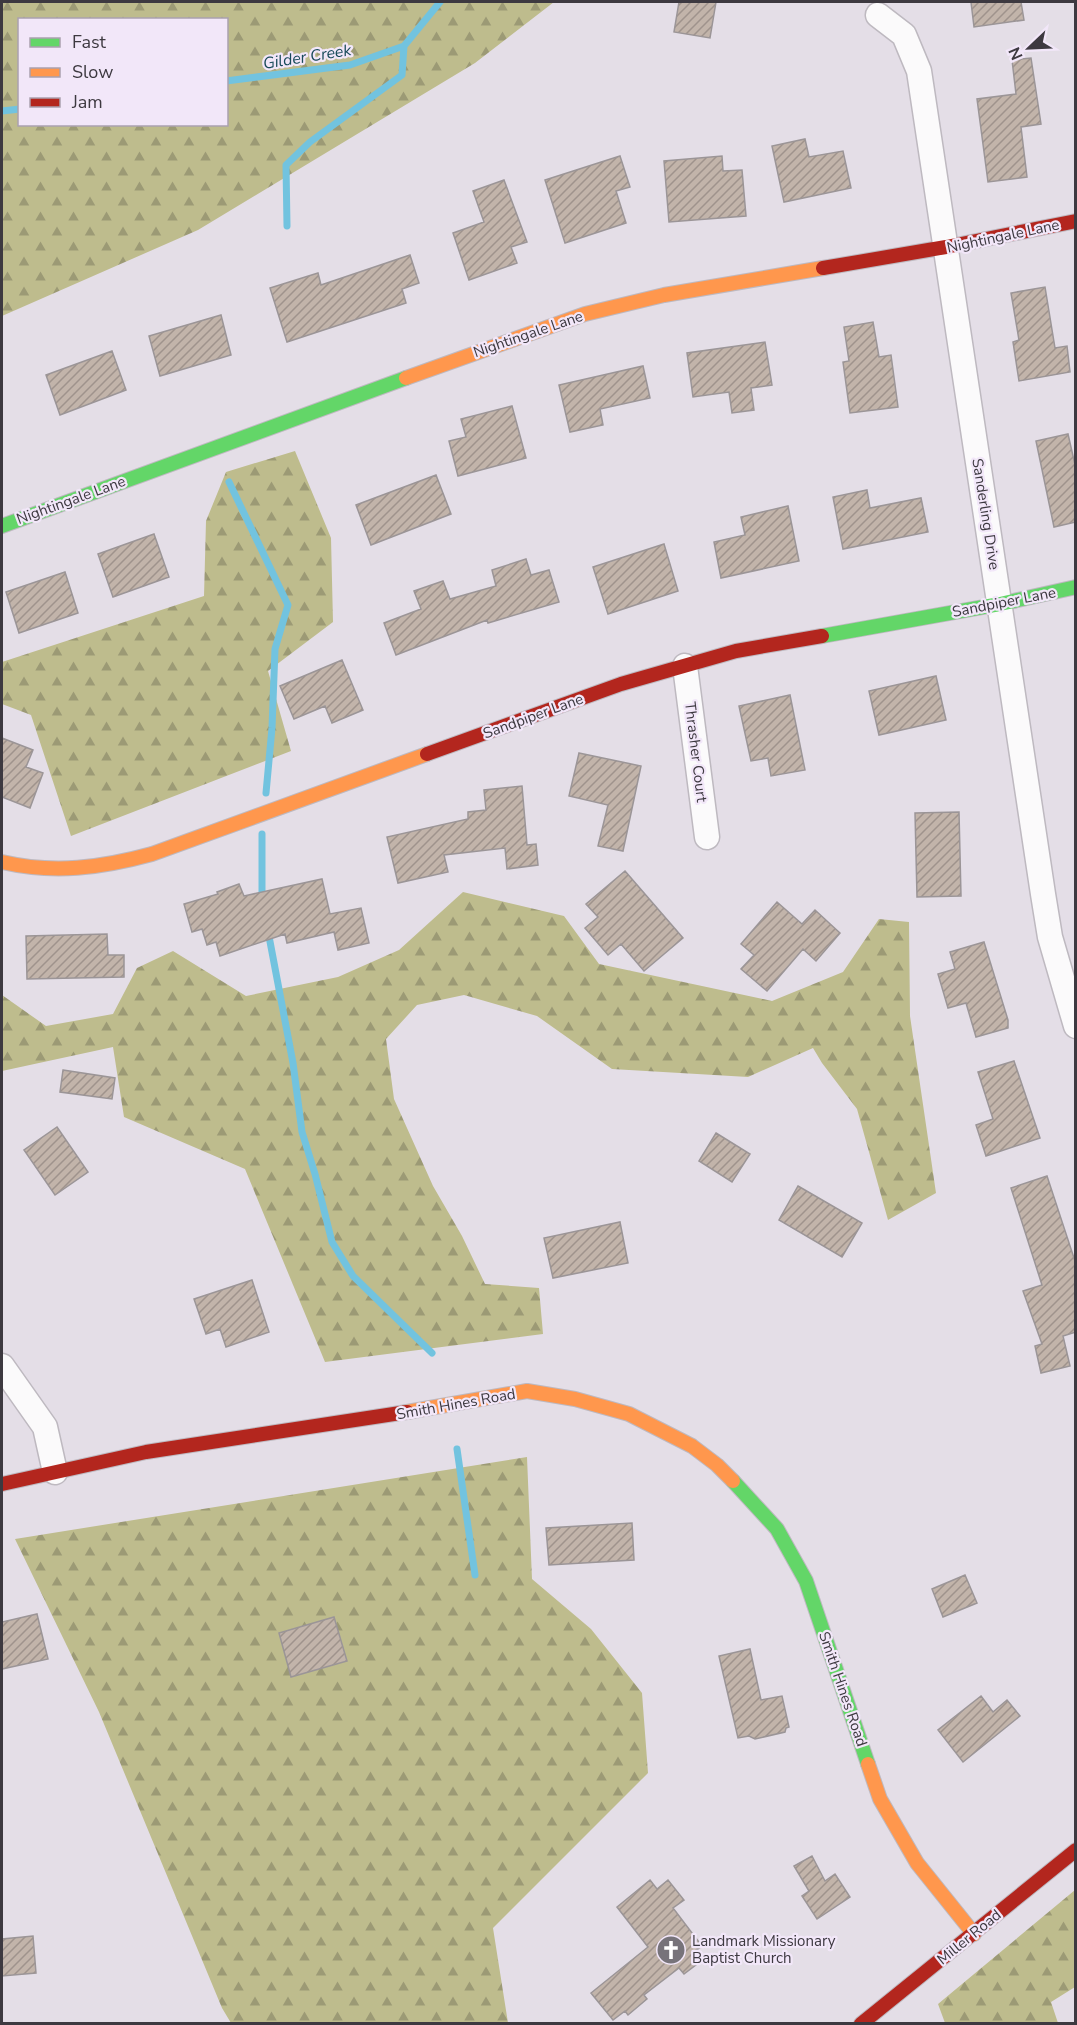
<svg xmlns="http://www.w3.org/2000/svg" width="1077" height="2025" viewBox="0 0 1077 2025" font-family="'Nunito Sans',sans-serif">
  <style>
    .forest { fill: url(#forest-firs); fill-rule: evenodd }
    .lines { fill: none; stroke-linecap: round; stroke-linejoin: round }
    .stream { stroke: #72c3df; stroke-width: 7 }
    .building { fill: url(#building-hatch); stroke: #9b9597; stroke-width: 1.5 }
    .street-casing { stroke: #beb9c0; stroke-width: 27 }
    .fast-casing { stroke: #beb9c0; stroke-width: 16 }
    .slow-casing { stroke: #beb9c0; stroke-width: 16 }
    .jam-casing { stroke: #beb9c0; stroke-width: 16 }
    .street { stroke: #fbfafb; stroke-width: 24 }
    .fast { stroke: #63d668; stroke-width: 14 }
    .slow { stroke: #ff974d; stroke-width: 14 }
    .jam { stroke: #b3261e; stroke-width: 14 }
    .labels { text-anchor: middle; stroke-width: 4.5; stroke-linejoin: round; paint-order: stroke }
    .street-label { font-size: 15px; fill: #3d3940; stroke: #f2e7f9 }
    .poi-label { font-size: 15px; fill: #3d3940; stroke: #f2e7f9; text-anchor: start }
    .water-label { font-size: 16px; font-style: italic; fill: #174958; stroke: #f2e7f9 }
  </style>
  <defs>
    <pattern id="forest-firs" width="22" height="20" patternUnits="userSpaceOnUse" patternTransform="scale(1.5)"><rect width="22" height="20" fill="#bebc8d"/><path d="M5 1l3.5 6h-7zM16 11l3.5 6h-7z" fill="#9c9a75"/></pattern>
    <pattern id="building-hatch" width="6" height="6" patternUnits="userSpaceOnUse" patternTransform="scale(1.5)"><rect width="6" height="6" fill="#c2b4aa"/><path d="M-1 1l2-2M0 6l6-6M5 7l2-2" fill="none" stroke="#9f938c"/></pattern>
  </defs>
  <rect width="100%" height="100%" fill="#e4dee7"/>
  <path class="forest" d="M2 2H554L475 63 198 230 2 316ZM20 20H226V124H20Z
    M295 451 331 538 333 622 268 671 291 751 71 836 31 715 2 704V662L204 596 206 521 226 472Z
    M463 892 564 916 599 964 772 1001 843 972 879 919 909 922 910 1016 936 1193 888 1220 857 1109 822 1063 813 1048 748 1077 612 1069 537 1016 464 995 417 1005 386 1039 394 1099 433 1186 462 1236 485 1284 539 1288 543 1334 325 1362 245 1169 124 1117 113 1047 2 1071V995L46 1026 113 1014 137 968 173 951 246 996 338 977 399 950Z
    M527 1457 532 1579 591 1629 642 1693 648 1773 493 1928 508 2023H231L222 2008 99 1712 15 1539Z
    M1075 1890V1987L1051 2002 1058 2023H945L938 2004Z"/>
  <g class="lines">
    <path class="stream" d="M226 81 350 65 404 46 440 2
      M2 111 20 109
      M287 226 286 165 310 142 402 75 404 46
      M229 482 288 605 275 649 272 728 266 793
      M262 834V899
      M268 931 293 1063 302 1132 315 1174 332 1242 353 1276 432 1353
      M457 1449 475 1575"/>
  </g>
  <path class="building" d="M679 2H716L710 38 674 32Z
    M971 2H1021L1024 20 974 27Z
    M1031 58 1041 124 1021 127 1027 177 988 182 977 99 1016 94 1012 60Z
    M805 139 809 157 843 151 851 188 784 202 772 146Z
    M620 156 630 187 616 191 626 223 565 243 545 180Z
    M722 156 723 171 742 170 746 216 669 222 664 161Z
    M504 180 527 242 511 247 517 263 469 280 453 233 484 222 473 191Z
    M410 255 419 283 402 289 406 303 287 342 270 288 318 273 321 285Z
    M1045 287 1055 348 1067 346 1070 372 1019 381 1013 342 1019 340 1011 293Z
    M221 315 231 355 160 376 149 336Z
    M873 322 879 357 891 355 898 407 850 413 843 362 849 361 844 327Z
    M765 342 772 385 751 388 754 410 732 413 729 392 693 397 687 353Z
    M112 351 126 390 60 415 46 375Z
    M643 366 650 398 600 409 603 425 570 432 559 385Z
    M512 406 526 458 458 476 449 441 466 437 461 419Z
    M1068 434 1076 469V522L1054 527 1036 441Z
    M436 475 451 514 371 545 356 505Z
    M867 490 870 508 921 498 928 532 843 549 833 497Z
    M788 506 799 561 721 578 714 542 745 535 741 517Z
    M154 534 169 577 113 597 98 554Z
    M664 544 678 591 608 614 593 567Z
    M526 559 531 575 549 570 559 602 488 623 487 620 396 655 384 623 421 609 414 591 443 581 450 599 496 586 492 570Z
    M65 572 78 613 19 633 6 592Z
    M342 660 363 710 332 723 325 706 294 719 280 686Z
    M936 676 946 720 879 735 869 691Z
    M790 695 805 770 771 776 768 758 751 761 739 706Z
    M2 738 33 750 26 767 43 773 30 808 2 797Z
    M579 753 641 766 623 851 598 846 608 805 569 796Z
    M522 786 527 845 536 844 538 865 507 869 505 848 444 855 448 872 398 883 387 837 468 819V812L486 810 484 790Z
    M959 812 961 896 917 897 915 813Z
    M625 871 683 938 644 971 621 944 608 955 585 928 598 917 586 904Z
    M322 879 330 914 361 908 369 943 338 950 334 932 287 943 285 934 220 956 216 942 207 945 202 929 192 932 184 904 218 894 217 892 239 884 244 896Z
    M777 902 802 924 815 910 840 933 816 961 803 949 767 991 741 969 754 955 741 944Z
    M107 934 108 955H124V977L27 979 26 936Z
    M984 942 1008 1020V1028L976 1037 966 1003 948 1008 938 974 955 969 950 952Z
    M1014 1061 1040 1138 986 1156 976 1125 993 1119 978 1072Z
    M63 1070 115 1078 112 1099 60 1092Z
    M57 1127 88 1172 55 1195 24 1150Z
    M716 1133 750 1154 732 1182 699 1161Z
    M1047 1176 1076 1264V1332L1063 1336 1070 1366 1041 1373 1035 1346 1042 1344 1023 1291 1042 1285 1011 1188Z
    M798 1186 862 1223 842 1257 779 1220Z
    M620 1222 628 1263 553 1278 544 1238Z
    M252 1280 269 1332 226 1347 220 1329 206 1334 194 1299Z
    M632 1523 634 1560 549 1565 546 1528Z
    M965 1575 977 1603 943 1617 932 1589Z
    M37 1614 48 1659 2 1669V1622Z
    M334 1617 347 1661 291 1677 279 1633Z
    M750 1649 761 1700 782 1696 789 1727 786 1728 785 1732 755 1739 749 1736 738 1738 719 1656Z
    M981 1696 993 1712 1007 1700 1020 1716 963 1762 938 1730Z
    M812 1856 825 1881 835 1874 850 1897 817 1919 802 1896 809 1891 794 1866Z
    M650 1880 657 1889 668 1880 684 1900 673 1908 702 1946 694 1952 701 1961 684 1974 679 1968 644 1995 647 1999 628 2015 625 2011 613 2020 591 1993 648 1947 617 1907Z
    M33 1936 36 1973 2 1976V1939Z"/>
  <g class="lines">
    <g class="street-casing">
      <path id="street" d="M878 15 904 35 919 71 1043 894 1050 937 1076 1026
        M685 666 707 837
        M2 1366 45 1427 55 1472"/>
    </g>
    <g class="fast-casing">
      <path id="fast" d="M2 526 406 378
        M822 636 1000 604 1076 587
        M733 1481 777 1529 806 1581 868 1764"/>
    </g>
    <g class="slow-casing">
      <path id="slow" d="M406 378 585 314 664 295 823 268
        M2 862C54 874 101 868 152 854L427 754
        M407 1412 527 1391 575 1399 629 1414 692 1446 717 1465 733 1481
        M868 1764 880 1799 917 1863 974 1934"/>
    </g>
    <g class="jam-casing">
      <path id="jam" d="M823 268 946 247 1076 221
        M427 754 621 684 736 651 822 636
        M2 1484 146 1452 407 1412
        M861 2024 1076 1850"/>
    </g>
    <use href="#street" class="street"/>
    <use href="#fast" class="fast"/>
    <use href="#slow" class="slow"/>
    <use href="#jam" class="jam"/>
  </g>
  <defs>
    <g id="church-disc" transform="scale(1.5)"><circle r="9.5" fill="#77737a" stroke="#f2e7f9"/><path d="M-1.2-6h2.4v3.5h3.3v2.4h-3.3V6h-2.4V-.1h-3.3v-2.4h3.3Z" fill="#fff"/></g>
  </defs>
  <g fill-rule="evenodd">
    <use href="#church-disc" x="671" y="1950"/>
  </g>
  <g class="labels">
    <g class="street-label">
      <text transform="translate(1003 236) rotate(-12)" y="5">Nightingale Lane</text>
      <text transform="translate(528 334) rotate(-19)" y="5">Nightingale Lane</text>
      <text transform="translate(71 500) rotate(-20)" y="5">Nightingale Lane</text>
      <text transform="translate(986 514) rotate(81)" y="5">Sanderling Drive</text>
      <text transform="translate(1004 602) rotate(-11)" y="5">Sandpiper Lane</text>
      <text transform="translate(533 716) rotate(-20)" y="5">Sandpiper Lane</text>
      <text transform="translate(696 752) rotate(83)" y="5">Thrasher Court</text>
      <text transform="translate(456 1404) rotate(-10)" y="5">Smith Hines Road</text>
      <text transform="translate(843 1689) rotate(71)" y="5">Smith Hines Road</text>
      <text transform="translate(969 1937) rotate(-39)" y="5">Miller Road</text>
    </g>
    <g class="poi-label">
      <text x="692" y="1946">Landmark Missionary<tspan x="692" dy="17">Baptist Church</tspan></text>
    </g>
    <g class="water-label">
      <text transform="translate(307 56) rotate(-9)" y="6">Gilder Creek</text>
    </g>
  </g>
  <rect width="1077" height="2025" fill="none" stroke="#3d3940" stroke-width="6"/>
  <rect x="18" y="18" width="210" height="108" fill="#f2e7f9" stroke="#aaa1af" stroke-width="1.5"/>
  <rect x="30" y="38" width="30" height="9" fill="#63d668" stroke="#aaa1af" stroke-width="1.5"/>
  <text x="72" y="48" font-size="18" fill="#3d3940">Fast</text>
  <rect x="30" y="68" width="30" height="9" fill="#ff974d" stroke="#aaa1af" stroke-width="1.5"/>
  <text x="72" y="78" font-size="18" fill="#3d3940">Slow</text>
  <rect x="30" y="98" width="30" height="9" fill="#b3261e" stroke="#aaa1af" stroke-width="1.5"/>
  <text x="72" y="108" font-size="18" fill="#3d3940">Jam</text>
  <g transform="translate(1029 48) rotate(247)" stroke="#f2e7f9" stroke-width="4.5" paint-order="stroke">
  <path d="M0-4.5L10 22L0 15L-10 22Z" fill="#3d3940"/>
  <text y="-9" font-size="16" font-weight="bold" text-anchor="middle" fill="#3d3940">N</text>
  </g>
</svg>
